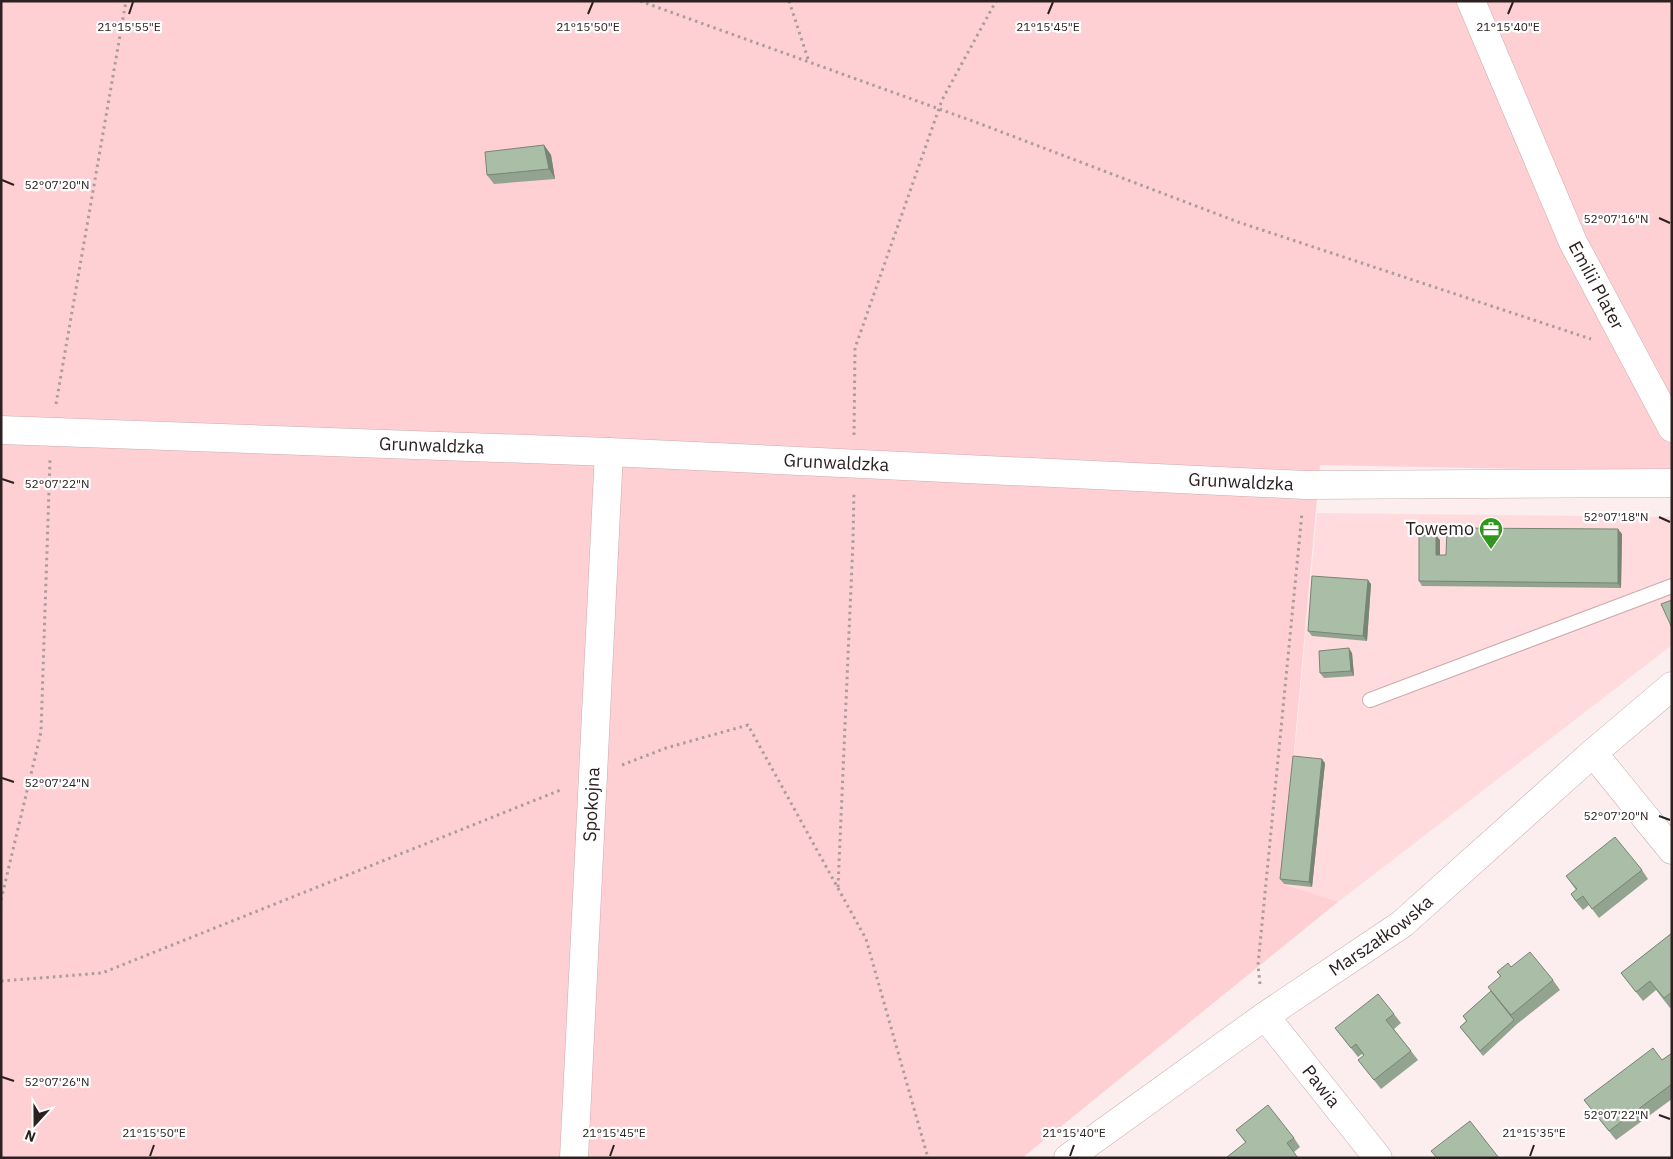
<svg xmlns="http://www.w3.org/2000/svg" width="1673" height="1159" viewBox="0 0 1673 1159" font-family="'IBM Plex Sans',sans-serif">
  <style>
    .built { fill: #ffdbde }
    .green { fill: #fed0d3 }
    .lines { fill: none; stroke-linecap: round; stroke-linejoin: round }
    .lane-casing { stroke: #cdabad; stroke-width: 16 }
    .street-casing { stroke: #cdabad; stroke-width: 29 }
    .path { stroke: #ab9d9e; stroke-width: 3; stroke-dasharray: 2.5 4; stroke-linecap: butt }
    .lane { stroke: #fff; stroke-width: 14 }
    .street { stroke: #fff; stroke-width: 28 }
    .wall { fill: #92a390 }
    .shaded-wall { fill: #778575 }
    .building { fill: #aabea7; stroke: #778575 }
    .ticks { fill: none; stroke: #2d2021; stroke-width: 2 }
    .labels { text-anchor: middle; stroke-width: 4.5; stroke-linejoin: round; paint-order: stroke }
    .street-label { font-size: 18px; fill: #2d2021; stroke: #fefefe }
    .poi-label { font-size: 18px; fill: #2d2021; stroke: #fefefe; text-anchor: end }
    .ticks-label { font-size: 12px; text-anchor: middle; fill: #2d2021; stroke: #fefefe; stroke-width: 4.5; stroke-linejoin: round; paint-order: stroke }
  </style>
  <rect width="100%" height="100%" fill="#fcedee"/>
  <path class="built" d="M1317 513 1672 517V645L1338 902 1282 885Z"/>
  <path class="green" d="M1 1H1672V472L1320 465 1282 884 1338 902 1022 1158H1Z"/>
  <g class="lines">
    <g class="lane-casing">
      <path id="lane" d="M1370 700 1672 586"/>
    </g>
    <g class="street-casing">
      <g id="street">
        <path id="s1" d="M1471 1 1573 242 1672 428"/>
        <path id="s2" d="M1 430 609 452 1305 485 1672 483"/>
        <path d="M1593 753 1672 850"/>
        <path id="s3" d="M1265 1016 1378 1158"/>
        <path id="s4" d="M574 1158 609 452"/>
        <path id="s5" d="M1068 1158 1265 1016 1402 924 1593 753 1672 686"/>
      </g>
    </g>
    <path class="path" d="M640 1 978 123 1238 222 1591 339
      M789 1 809 62
      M56 404 126 1
      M854 435 855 348 942 100 996 1
      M622 765 666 748 748 725 866 939 928 1158
      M838 887 853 541 854 491
      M1 900 41 732 50 460
      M1 981 102 973 563 789
      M1260 984 1258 965 1302 513"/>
    <use href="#lane" class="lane"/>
    <use href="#street" class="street"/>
  </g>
  <path class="wall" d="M544 145 551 155 555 179 494 184 487 175Z
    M1622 534 1621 588 1422 586 1419 581 1440 540V555H1446Z
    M1371 584 1367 641 1312 636 1308 631Z
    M1352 653 1354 676 1324 678 1320 673Z
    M1325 763 1312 887 1284 884 1280 879Z
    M1642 870 1648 879 1599 918 1589 905 1583 910 1577 903 1571 894 1576 890 1566 876Z
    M1672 933V1007L1670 1008 1656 990 1643 1001 1621 973Z
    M1511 967 1553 980 1560 990 1517 1024 1483 1056 1460 1027 1466 1021 1463 1016 1491 991 1500 976 1497 972Z
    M1394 1014 1401 1023 1394 1029 1418 1060 1381 1089 1358 1060 1364 1056 1362 1054 1358 1057 1335 1028Z
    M1672 1053V1099L1616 1140 1591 1109 1584 1100 1662 1060Z
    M1236 1130 1294 1138 1300 1147 1294 1152 1245 1142Z"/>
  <path class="shaded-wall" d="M544 145 551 155 555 179 549 169Z
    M1618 529 1622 534 1621 588 1618 583Z
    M1436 535 1440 540V560L1436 555Z
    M1368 580 1371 584 1367 641 1363 636Z
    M1349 648 1352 653 1354 676 1351 671Z
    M1322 759 1325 763 1312 887 1309 882Z"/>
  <path class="building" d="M544 145 549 169 487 175 485 152Z
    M1447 528 1618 529V583L1419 581V536L1436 535V555H1446Z
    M1312 576 1368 580 1363 636 1308 631Z
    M1672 600V628L1661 604Z
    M1349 648 1351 671 1320 673 1319 651Z
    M1293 756 1322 759 1309 882 1280 879Z
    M1615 837 1642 870 1592 909 1583 896 1576 901 1571 894 1577 889 1566 876Z
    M1672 933V992L1664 998 1650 981 1636 992 1621 973Z
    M1530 952 1553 980 1511 1015 1488 987 1501 976 1497 972 1508 963 1511 967Z
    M1491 991 1514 1020 1480 1051 1460 1027 1467 1021 1463 1016Z
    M1378 994 1394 1014 1386 1020 1411 1051 1374 1080 1358 1060 1364 1055 1356 1044 1351 1048 1335 1028Z
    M1653 1048 1662 1060 1672 1053V1084L1609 1131 1584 1100Z
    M1268 1105 1294 1138 1287 1143 1298 1158H1228L1227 1157 1246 1142 1236 1130Z
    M1470 1121 1499 1158H1437L1431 1151Z"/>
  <path class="ticks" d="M129 14 133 2M588 14 593 2M1048 14 1053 2M1508 14 1513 2M2 180 14 185M1659 218 1670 223M2 479 14 483M1659 517 1670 522M2 778 14 782M1659 816 1670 820M2 1077 14 1081M1659 1115 1670 1119M150 1156 154 1145M610 1156 614 1145M1070 1156 1074 1145M1530 1156 1534 1145"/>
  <defs>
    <g id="office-pin" transform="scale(1.25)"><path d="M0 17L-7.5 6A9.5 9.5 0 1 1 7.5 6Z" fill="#31961c" stroke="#fefefe"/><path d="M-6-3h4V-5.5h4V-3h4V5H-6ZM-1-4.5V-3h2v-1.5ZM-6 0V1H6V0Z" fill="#fff"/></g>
  </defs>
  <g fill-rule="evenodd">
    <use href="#office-pin" x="1491" y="529"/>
  </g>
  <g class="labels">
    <g class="street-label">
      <text dy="6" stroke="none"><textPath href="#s1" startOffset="311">Emilii Plater</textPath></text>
      <text dy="6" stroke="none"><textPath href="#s2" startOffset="431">Grunwaldzka</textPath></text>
      <text dy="6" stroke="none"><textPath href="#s2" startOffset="836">Grunwaldzka</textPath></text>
      <text dy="6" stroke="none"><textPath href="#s2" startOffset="1241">Grunwaldzka</textPath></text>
      <text dy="6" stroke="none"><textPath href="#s4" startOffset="354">Spokojna</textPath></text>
      <text dy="6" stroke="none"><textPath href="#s5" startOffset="384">Marszałkowska</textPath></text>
      <text dy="6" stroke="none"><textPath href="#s3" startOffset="90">Pawia</textPath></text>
    </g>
    <g class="poi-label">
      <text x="1474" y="535">Towemo</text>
    </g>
  </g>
  <g class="ticks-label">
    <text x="129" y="31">21°15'55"E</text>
    <text x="588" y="31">21°15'50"E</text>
    <text x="1048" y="31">21°15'45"E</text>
    <text x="1508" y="31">21°15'40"E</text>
    <text x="57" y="189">52°07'20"N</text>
    <text x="1616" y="223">52°07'16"N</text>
    <text x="57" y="488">52°07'22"N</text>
    <text x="1616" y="521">52°07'18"N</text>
    <text x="57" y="787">52°07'24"N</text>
    <text x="1616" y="820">52°07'20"N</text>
    <text x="57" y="1086">52°07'26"N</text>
    <text x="1616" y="1119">52°07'22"N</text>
    <text x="154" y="1137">21°15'50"E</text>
    <text x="614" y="1137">21°15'45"E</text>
    <text x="1074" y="1137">21°15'40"E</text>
    <text x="1534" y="1137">21°15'35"E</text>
  </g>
  <rect width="1673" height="1159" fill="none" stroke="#2d2021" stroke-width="5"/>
  <g transform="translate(35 1124) rotate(201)" stroke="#fefefe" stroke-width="4" paint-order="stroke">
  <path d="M0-4L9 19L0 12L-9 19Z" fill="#2d2021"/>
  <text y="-8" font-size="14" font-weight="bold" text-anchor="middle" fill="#2d2021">N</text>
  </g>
</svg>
